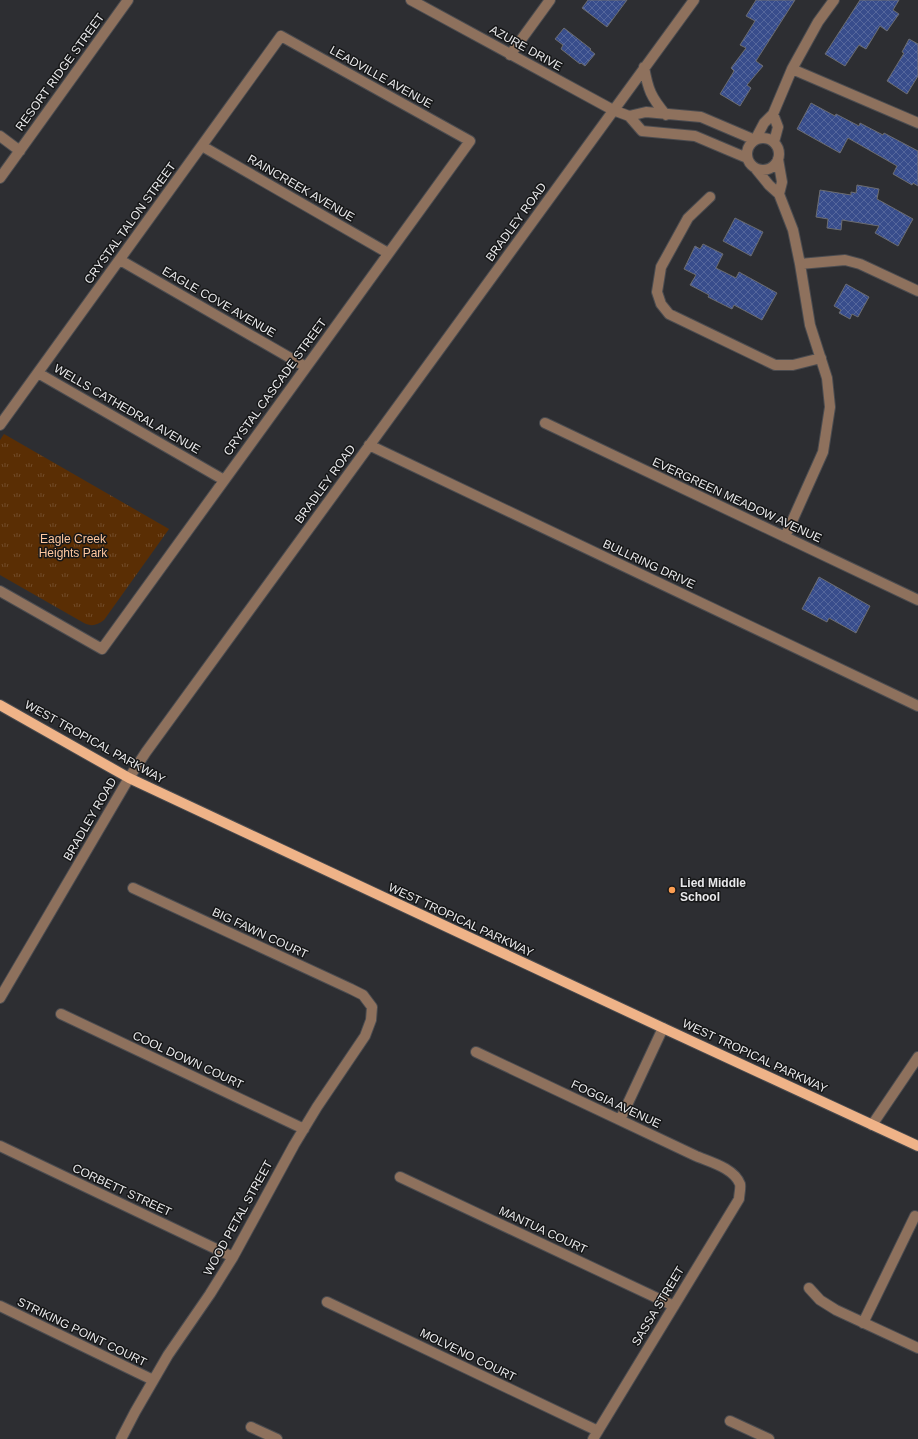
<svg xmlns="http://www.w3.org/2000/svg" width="918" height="1439" viewBox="0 0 918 1439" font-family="Helvetica,sans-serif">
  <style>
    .park { fill: url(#park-tufts) }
    .building { fill: url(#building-cross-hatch); stroke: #6b6c70 }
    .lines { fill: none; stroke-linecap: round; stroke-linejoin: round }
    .minor-casing { stroke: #4b4c50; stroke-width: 12 }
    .major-casing { stroke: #4b4c50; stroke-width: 12 }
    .minor { stroke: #8e715d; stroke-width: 10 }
    .major { stroke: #efb388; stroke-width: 10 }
    .poi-dot { fill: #fc9e52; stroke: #161718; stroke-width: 1.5 }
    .labels { text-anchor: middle; stroke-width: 3; stroke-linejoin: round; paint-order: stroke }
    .street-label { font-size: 12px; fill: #e9e9eb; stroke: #161718 }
    .park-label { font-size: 12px; fill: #fec79f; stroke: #161718 }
    .poi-label { font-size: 12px; font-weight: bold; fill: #e9e9eb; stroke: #161718; text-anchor: start }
  </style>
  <defs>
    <pattern id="park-tufts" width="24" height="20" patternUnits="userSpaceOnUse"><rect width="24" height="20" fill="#5a2e04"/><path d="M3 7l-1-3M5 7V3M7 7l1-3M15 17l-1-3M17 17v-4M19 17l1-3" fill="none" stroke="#724c29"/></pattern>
    <pattern id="building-cross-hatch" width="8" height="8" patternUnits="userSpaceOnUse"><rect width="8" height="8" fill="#384d8c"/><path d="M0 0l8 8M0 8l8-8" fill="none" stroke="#55679c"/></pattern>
  </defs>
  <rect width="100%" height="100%" fill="#2d2e32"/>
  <path class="park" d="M4 434 169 529 104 620C97 625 92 627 84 623L0 575V440Z"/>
  <path class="building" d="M588 0H627L607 27 582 8Z
    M756 0H795L756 61 763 66 747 85 751 88 740 106 720 94 734 71 731 68 746 48 740 45 755 21 746 16Z
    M860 0H899L893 10 899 14 887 31 880 26 866 49 859 45 845 66 825 54Z
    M564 28 591 49 590 50 595 54 585 66 581 63 580 64 561 49 563 45 555 39Z
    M909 39 918 44V76L907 94 887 81 904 53 902 52Z
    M811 103 835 116 836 114 859 126 860 123 883 135 884 133 918 151V186L913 183 912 185 893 174 897 166 848 138 840 153 797 129Z
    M857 185 879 189 877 199 913 219 898 246 875 233 879 226 842 220 841 230 827 228 828 219 816 217 820 190 851 195V192L856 193Z
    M735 218 763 232 751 256 723 241Z
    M703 244 723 254 716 268 736 278 739 272 777 293 762 320 734 305 732 309 708 297 709 295 690 285 696 275 684 269 695 246 700 249Z
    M846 284 869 297 858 317 852 314 850 319 839 313 841 310 834 306Z
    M819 577 870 606 856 633 829 618 827 622 802 609Z"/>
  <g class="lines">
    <g class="minor-casing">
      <path id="minor" d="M411 0 613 110 629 116 642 131 695 136 747 158
        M510 55 550 0
        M644 67C648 90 651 97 666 115
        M792 69 918 123
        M773 114 778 127 774 142
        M629 116 646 112 701 117 755 140 764 123 773 114 792 69 818 22 834 0
        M0 136 20 151
        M747 154a16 16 0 1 1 32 0a16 16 0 1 1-32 0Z
        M202 146 388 253
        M778 159 782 182 779 194
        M756 169 769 185 779 194 793 230 800 264 810 325 827 378 830 407 823 452 785 537
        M0 178 128 0
        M710 197 688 218 661 267 657 292 661 304 669 314 775 365H793L821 358
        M120 260 306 367
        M800 264 845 260 860 264 918 291
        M38 373 224 480
        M545 423 918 600
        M0 425 281 36 470 141 102 649 0 591
        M369 445 918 706
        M0 998 129 778 146 752 694 0
        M61 1014 304 1129
        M476 1052 696 1156C710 1162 734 1168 740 1184 741 1188 739 1195 739 1199L593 1439
        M620 1120 663 1028
        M872 1125 918 1057
        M0 1146 233 1257
        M400 1177 674 1306
        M809 1288 820 1300 836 1310 918 1348
        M327 1302 598 1431
        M0 1306 153 1380
        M863 1323 915 1216
        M730 1421 769 1439
        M251 1427 277 1439
        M121 1439 135 1412 168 1355 210 1294 233 1257 294 1145 317 1107 365 1036 371 1020 372 1007 363 995 351 989 133 888"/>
    </g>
    <g class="major-casing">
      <path id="major" d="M0 705 129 778 663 1028 918 1146"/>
    </g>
    <use href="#minor" class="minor"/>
    <use href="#major" class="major"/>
  </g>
  <circle class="poi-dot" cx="672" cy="890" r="4"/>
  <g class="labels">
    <g class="street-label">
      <text transform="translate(526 48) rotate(29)" y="4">AZURE DRIVE</text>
      <text transform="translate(60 72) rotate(-54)" y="4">RESORT RIDGE STREET</text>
      <text transform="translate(381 77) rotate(29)" y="4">LEADVILLE AVENUE</text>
      <text transform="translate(301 188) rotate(30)" y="4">RAINCREEK AVENUE</text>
      <text transform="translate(516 222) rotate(-54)" y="4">BRADLEY ROAD</text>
      <text transform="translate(130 223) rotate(-54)" y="4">CRYSTAL TALON STREET</text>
      <text transform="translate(219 302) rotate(30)" y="4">EAGLE COVE AVENUE</text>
      <text transform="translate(275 387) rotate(-54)" y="4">CRYSTAL CASCADE STREET</text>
      <text transform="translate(127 409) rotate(30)" y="4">WELLS CATHEDRAL AVENUE</text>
      <text transform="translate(325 484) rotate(-54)" y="4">BRADLEY ROAD</text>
      <text transform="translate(737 500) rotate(25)" y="4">EVERGREEN MEADOW AVENUE</text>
      <text transform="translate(649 564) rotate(25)" y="4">BULLRING DRIVE</text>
      <text transform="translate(95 742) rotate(29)" y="4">WEST TROPICAL PARKWAY</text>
      <text transform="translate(90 819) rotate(-60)" y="4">BRADLEY ROAD</text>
      <text transform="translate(461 920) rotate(25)" y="4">WEST TROPICAL PARKWAY</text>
      <text transform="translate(260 933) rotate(25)" y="4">BIG FAWN COURT</text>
      <text transform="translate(755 1056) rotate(25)" y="4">WEST TROPICAL PARKWAY</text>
      <text transform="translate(188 1060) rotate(25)" y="4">COOL DOWN COURT</text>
      <text transform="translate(616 1104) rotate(25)" y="4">FOGGIA AVENUE</text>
      <text transform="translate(122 1190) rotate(25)" y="4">CORBETT STREET</text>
      <text transform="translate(238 1218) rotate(-61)" y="4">WOOD PETAL STREET</text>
      <text transform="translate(543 1230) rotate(25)" y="4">MANTUA COURT</text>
      <text transform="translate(658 1306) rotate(-59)" y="4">SASSA STREET</text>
      <text transform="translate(82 1332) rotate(26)" y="4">STRIKING POINT COURT</text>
      <text transform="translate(468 1355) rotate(26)" y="4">MOLVENO COURT</text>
    </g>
    <g class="park-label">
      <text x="73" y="543">Eagle Creek<tspan x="73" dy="14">Heights Park</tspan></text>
    </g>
    <g class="poi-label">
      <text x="680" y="887">Lied Middle<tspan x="680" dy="14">School</tspan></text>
    </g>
  </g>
</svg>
